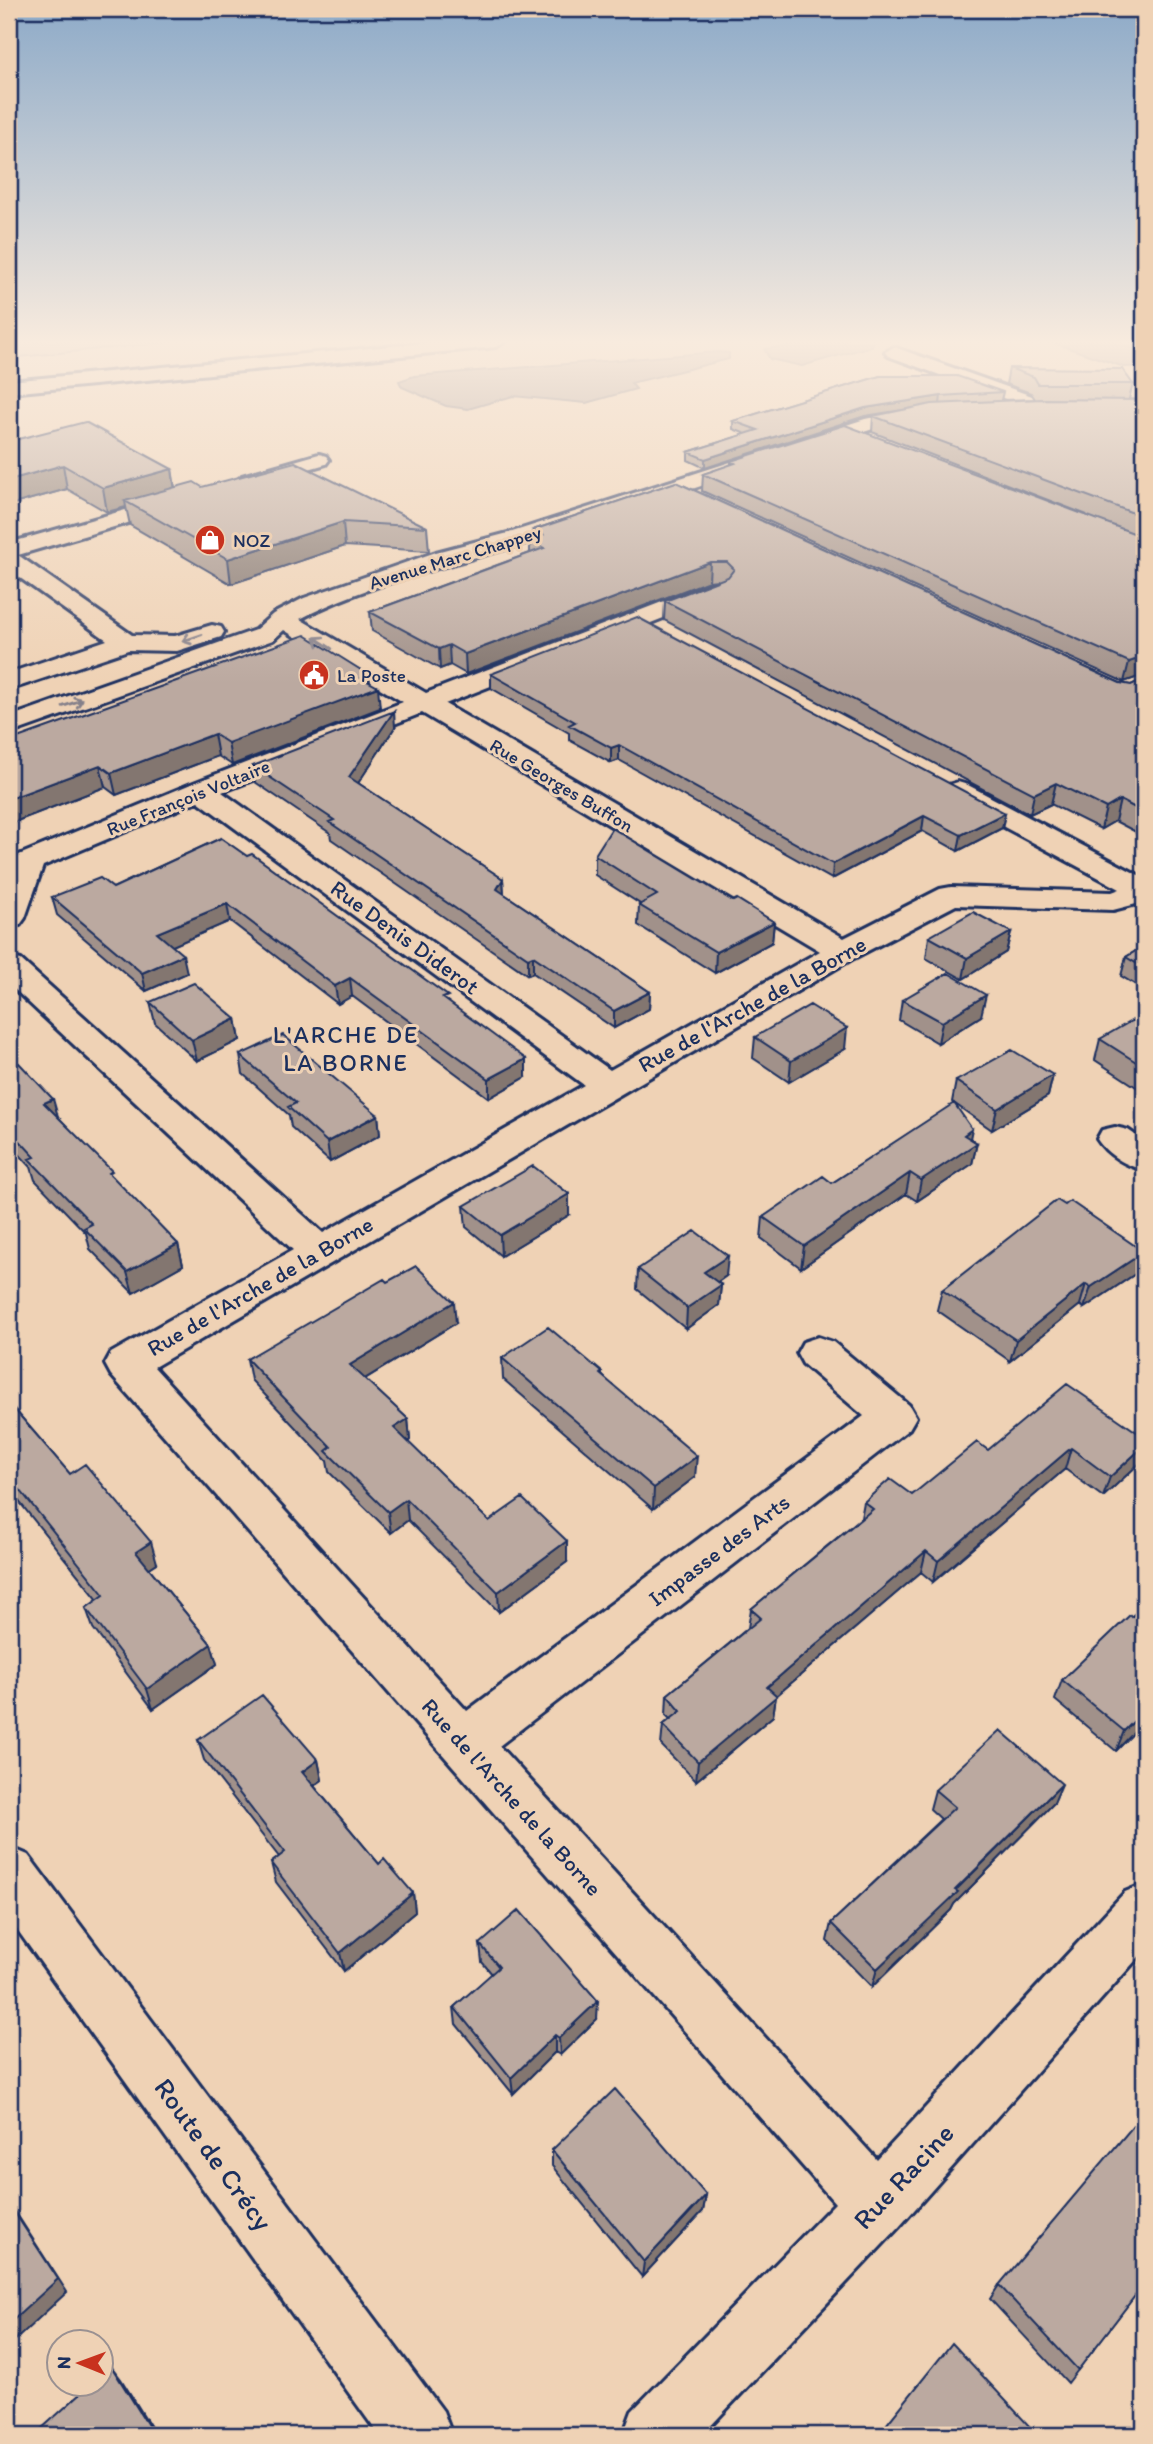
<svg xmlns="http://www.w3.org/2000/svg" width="1153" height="2444" viewBox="0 0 1153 2444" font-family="Itim,sans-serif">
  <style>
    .green { fill: #d0baa8; stroke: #767483; stroke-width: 2 }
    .water { fill: #a69a97; stroke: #6e6f80; stroke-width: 2 }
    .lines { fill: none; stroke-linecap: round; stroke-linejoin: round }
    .street-casing { stroke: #1b2f5e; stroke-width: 6 }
    .secondary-casing { stroke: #1b2f5e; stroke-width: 6 }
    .primary-casing { stroke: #1b2f5e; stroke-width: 6 }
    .street { fill: #efd2b5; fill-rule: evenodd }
    .secondary { fill: #efd2b5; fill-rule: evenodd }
    .primary { fill: #efd2b5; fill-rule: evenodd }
    .wall { fill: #a1918a; stroke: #1b2f5e; stroke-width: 2 }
    .shaded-wall { fill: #837670; stroke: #1b2f5e; stroke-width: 2 }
    .building { fill: #bba9a0; stroke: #1b2f5e; stroke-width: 2 }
    .oneway { stroke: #85808a }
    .labels { text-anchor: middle; stroke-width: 6; stroke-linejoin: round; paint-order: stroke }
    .far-poi-label { font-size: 19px; fill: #1b2f5e; stroke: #efd2b5; text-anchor: start }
    .far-street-label { font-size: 19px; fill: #1b2f5e; stroke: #efd2b5 }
    .street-label { font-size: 23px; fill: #1b2f5e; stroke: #efd2b5 }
    .neighbourhood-label { font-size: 24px; letter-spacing: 2px; fill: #1b2f5e; stroke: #efd2b5 }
    .near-street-label { font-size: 28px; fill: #1b2f5e; stroke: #efd2b5 }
  </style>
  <rect width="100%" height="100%" fill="#efd2b5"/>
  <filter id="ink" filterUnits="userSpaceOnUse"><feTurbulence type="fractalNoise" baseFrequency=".0143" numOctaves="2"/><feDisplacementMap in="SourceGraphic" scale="14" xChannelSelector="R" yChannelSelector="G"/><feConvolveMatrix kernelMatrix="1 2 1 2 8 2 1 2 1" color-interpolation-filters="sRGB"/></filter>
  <g filter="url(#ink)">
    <path class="green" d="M9 342H170L9 358Z"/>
    <path class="water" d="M821 342H873L872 346 802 366 770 359 764 349Z
      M1051 342C1082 342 1120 335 1144 356V366L1124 367Z
      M718 352 729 353V359L631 383 636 389 586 403 513 396 468 409 446 406 402 387 399 381 414 376Z"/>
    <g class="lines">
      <g class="street-casing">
        <path id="street" d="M894 347 1052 403 1055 407 1052 411H1038L888 356 885 352Z
          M924 407 931 409 934 413 931 417 876 428C761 466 647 504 532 541 455 565 372 581 300 619L426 693 706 585H722L726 590 722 595 445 704 844 938 940 889 951 887 1112 892 1120 889 948 797 944 791 948 785 958 782 968 785 1144 878V902L1113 910 956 905 854 958 154 1367 467 1711 864 1416 803 1364 797 1353 803 1342 818 1337 833 1342 909 1405 916 1417 909 1429 499 1746 877 2160 1125 1892 1144 1884V1951L899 2227 702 2435H623L632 2411 835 2203 111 1375 105 1364 111 1353 293 1250 9 984V957L21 960 323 1233 584 1085 198 801 43 866 25 918 20 925 9 927V877L19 855 191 784 403 702 284 630 273 640 9 734V717L255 630 273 614 304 598 436 552 512 532 865 419ZM422 713 820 951 610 1070 222 792Z
          M319 454 326 456 329 460 326 464 249 486 242 484 238 480 242 476Z
          M178 495 186 496 189 501 186 506 18 555 132 635 175 636 212 625 221 627 224 632 221 637 177 651 128 650 9 690V673L107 640 9 570V543Z
          M1115 1127 1128 1130 1144 1141V1170C1127 1166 1107 1155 1097 1139L1102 1130Z"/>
      </g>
      <g class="secondary-casing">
        <path id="secondary" d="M9 1847 28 1855 443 2411 452 2435H379L9 1918Z"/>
      </g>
      <g class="primary-casing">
        <path id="primary" d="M436 342H505L496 347 9 393V381Z"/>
      </g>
      <use href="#street" class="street"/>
      <use href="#secondary" class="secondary"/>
      <use href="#primary" class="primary"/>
    </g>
    <path class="wall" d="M1009 368 1133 384 1129 399 1144 400V675L1124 682 702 491 703 474 731 465V461L1087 515 872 432 873 416 887 413 865 416 705 468 688 460V452L746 434 733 429V421L880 376 1003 392 1001 400 1035 399 1031 393 1006 384Z
      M9 436 19 439 172 469 175 487H202L427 527 429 551 345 546 231 584 130 525 126 507 107 512 67 489 10 505 9 504Z
      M676 482 1120 683 1131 685 1144 679V827L1136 832 1115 821 1101 829 1051 804 1030 814 664 620 665 601 718 580 709 581 466 674 450 665 440 669 372 631 370 612 530 553V540L533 539V530Z
      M491 674 1005 813 1002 828 958 851 922 831 832 879 619 760 611 763 569 740V733L491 688Z
      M370 682 380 708 232 765 218 756 116 795 105 787 9 824V741Z
      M395 727 358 783 503 879 504 894 650 992 649 1009 614 1028 533 973 528 975 331 839 330 833 255 782 253 766Z
      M221 838 449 1003 526 1077 489 1098 352 996 338 1004 230 921 172 946 187 973 146 991 57 915 52 897 113 888Z
      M595 855 733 901 774 922 772 942 715 973 638 925 639 905 640 904 595 875Z
      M1011 932 1006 952 963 979 926 958 929 937Z
      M1144 946V990L1121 976 1126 957Z
      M902 1000 981 1016 938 1043 899 1020Z
      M150 1002 236 1019 240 1040 197 1061 155 1023Z
      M1144 1027V1092L1095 1060 1100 1039Z
      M755 1037 845 1049 789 1082 753 1058Z
      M240 1055 378 1115 380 1135 330 1162 291 1127 289 1115 243 1074Z
      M9 1062 114 1179 178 1244 183 1265 133 1293 90 1249 86 1233 35 1180 31 1167 9 1143Z
      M1053 1075 1048 1096 992 1130 955 1104 970 1138 977 1143 972 1164 917 1201 906 1194 801 1268 761 1238 763 1217 832 1183 954 1104 952 1102 956 1081Z
      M464 1206 569 1215 501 1256 466 1227Z
      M638 1269 726 1276 718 1282 721 1285 719 1305 686 1329 637 1289Z
      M1138 1272 1084 1308 1080 1305 1010 1361 937 1310 942 1290Z
      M387 1282 456 1323 365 1379 408 1419 410 1440 408 1442 489 1521 567 1562 499 1612 408 1520 391 1533 329 1472 327 1461 251 1380 247 1359Z
      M502 1358 602 1372V1375L695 1477 653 1509 503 1379Z
      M9 1403 70 1474 157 1563 149 1568 211 1644 217 1664 153 1709 93 1628 86 1608 98 1600 9 1489Z
      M1144 1437V1455L1142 1461 1103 1497 1065 1469 933 1582 921 1572 776 1696 773 1716 696 1781 661 1745 663 1725 670 1719 666 1715 667 1695 748 1628 751 1609 861 1518 864 1502 912 1495 988 1450Z
      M1144 1605V1722L1116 1751 1055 1700 1062 1680Z
      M198 1740 318 1760 322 1780 314 1786 379 1864 413 1893 415 1912 344 1971 276 1882 271 1863 279 1857 204 1760Z
      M935 1790 1054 1803 954 1904 951 1910 872 1987 827 1941 831 1923 941 1819 930 1809Z
      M480 1944 597 2019 560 2055 555 2052 513 2094 456 2024 454 2007 492 1974 482 1962Z
      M552 2150 706 2195 703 2211 642 2277 552 2166Z
      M1144 2284 1068 2383 990 2299 999 2285Z"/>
    <path class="shaded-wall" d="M941 396 940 404 865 416 705 468V459L865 408Z
      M63 465 67 489 10 505 9 498V480Z
      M172 469 175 492 125 501 126 507 107 512 103 488Z
      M343 522 345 546 231 584 228 559Z
      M710 562 709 581 466 674 465 654Z
      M449 645 450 665 440 669 439 649Z
      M1144 657V675L1124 682 1129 662Z
      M369 675 371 689 378 687 380 708 232 765 228 743Z
      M394 711 395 727 351 794 349 777Z
      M214 734 218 756 116 795 111 773Z
      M619 745V760L611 763V748Z
      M100 765 105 787 9 824V799Z
      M1056 783 1051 804 1030 814 1034 794Z
      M1120 800 1115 821 1101 829 1106 808Z
      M1144 809V827L1136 832 1141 811Z
      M1005 813 1002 828 958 851 961 835Z
      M924 816 922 831 832 879 833 864Z
      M503 879 504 896 497 889Z
      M227 904 230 921 161 951 157 933Z
      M774 922 772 942 715 973 716 952Z
      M1011 932 1006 952 963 979 967 958Z
      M183 955 187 973 146 991 142 973Z
      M533 956V973L528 975V958Z
      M350 978 352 996 338 1004 335 986Z
      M650 992 649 1009 614 1028V1011Z
      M986 995 981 1016 938 1043 942 1022Z
      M236 1019 240 1040 197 1061 192 1040Z
      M847 1028 845 1049 789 1082 791 1061Z
      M526 1059V1077L489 1098V1079Z
      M1053 1075 1048 1096 992 1130 997 1109Z
      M53 1099 59 1120 44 1103Z
      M378 1115 380 1135 330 1162 327 1142Z
      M972 1129 968 1148 977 1143 972 1164 917 1201 921 1180 964 1135Z
      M910 1173 906 1194 801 1268 804 1246Z
      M569 1194V1215L501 1256 500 1235Z
      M178 1244 183 1265 133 1293 127 1272Z
      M1144 1252 1138 1272 1084 1308 1091 1287Z
      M728 1256 726 1276 703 1292 704 1272Z
      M1086 1284 1080 1305 1010 1361 1016 1340Z
      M721 1285 719 1305 686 1329 687 1308Z
      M454 1302 456 1323 353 1386 350 1365Z
      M408 1419 410 1440 396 1449 394 1428Z
      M1144 1446V1455L1142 1461 1103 1497 1110 1477Z
      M1071 1448 1065 1469 933 1582 938 1561Z
      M697 1456 695 1477 653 1509 654 1488Z
      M406 1499 408 1520 391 1533 388 1512Z
      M567 1541V1562L499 1612 498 1592Z
      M151 1542 157 1563 142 1573 136 1552Z
      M926 1551 921 1572 776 1696 773 1716 696 1781 698 1762 767 1687Z
      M211 1644 217 1664 153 1709 147 1689Z
      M1144 1711V1722L1116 1751 1124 1731Z
      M318 1760 322 1780 306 1791 302 1772Z
      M1062 1784 1054 1803 954 1904 951 1910 872 1987 877 1969Z
      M413 1893 415 1912 344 1971 340 1953Z
      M598 2001 597 2019 560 2055 559 2038Z
      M555 2035V2052L513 2094 511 2078Z
      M706 2195 703 2211 642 2277 644 2262Z
      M9 2202 67 2292 9 2346Z
      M111 2366 121 2379 156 2435H154Z"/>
    <path class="building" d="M1009 368 1122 369 1133 384H1038L1034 377Z
      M880 376H957L1003 392 941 396 865 408 705 459 688 452 758 430 733 421Z
      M1042 399 1144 400V517L873 416 932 404Z
      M85 422 172 469 103 488 63 465 9 480V436L12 435 19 439Z
      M845 425 1144 537V657L1129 662 703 474 735 463 731 461Z
      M295 462 427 527 343 522 228 559 125 501 194 482 202 487Z
      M676 482 1120 683 1131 685 1144 679V809L1141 811 1120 800 1106 808 1056 783 1034 794 665 601 728 577 734 569 727 562H710L465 654 449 645 439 649 370 612 544 548 530 540 543 535 533 530Z
      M637 617 1005 813 961 835 924 816 833 864 619 745 611 748 569 725 575 722 491 674Z
      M305 635 369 675 362 678 378 687 228 743 214 734 111 773 100 765 9 799V741Z
      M394 711 349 777 503 879 497 889 650 992 614 1011 533 956 528 958 329 822 334 820 253 766Z
      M612 828 733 901 737 899 774 922 716 952 639 905 657 895 595 855Z
      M221 838 247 856 252 854 448 996 443 998 526 1059 489 1079 350 978 335 986 227 904 157 933 183 955 142 973 52 897 100 878 113 888Z
      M973 912 1011 932 967 958 929 937Z
      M1144 946V968L1126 957Z
      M948 973 986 995 942 1022 902 1000Z
      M194 983 236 1019 192 1040 150 1002Z
      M810 1005 847 1028 791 1061 755 1037Z
      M1133 1020 1144 1027V1067L1100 1039Z
      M283 1035 378 1115 327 1142 288 1107 296 1103 240 1055Z
      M1012 1050 1053 1075 997 1109 956 1081Z
      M9 1062 12 1066 19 1063 53 1099 44 1103 112 1171 109 1173 178 1244 127 1272 84 1228 92 1224 29 1159 35 1157 9 1129Z
      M954 1103 972 1129 964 1135 977 1143 921 1180 910 1173 804 1246 763 1217 823 1176 832 1183Z
      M533 1166 569 1194 500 1235 464 1206Z
      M1057 1200 1065 1205 1070 1201 1144 1252 1091 1287 1086 1284 1016 1340 942 1290Z
      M695 1231 728 1256 704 1272 721 1285 687 1308 638 1269Z
      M416 1266 454 1302 350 1365 408 1419 394 1428 489 1521 522 1498 567 1541 498 1592 406 1499 388 1512 326 1451 331 1447 247 1359 384 1279 387 1282Z
      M548 1327 602 1372 600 1374 697 1456 654 1488 502 1358Z
      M1067 1384 1144 1437V1446L1110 1477 1071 1448 938 1561 926 1551 767 1687 777 1696 698 1762 663 1725 681 1711 667 1695 761 1618 751 1609 873 1509 864 1502 890 1479 912 1495 977 1442 988 1450Z
      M9 1403 70 1474 85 1464 151 1542 136 1552 211 1644 147 1689 86 1608 104 1595 9 1476Z
      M1144 1605V1711L1124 1731 1062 1680 1130 1615 1132 1617Z
      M262 1695 318 1760 302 1772 379 1864 384 1859 413 1893 340 1953 271 1863 285 1852 198 1740Z
      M1000 1730 1062 1784 955 1890 958 1892 877 1969 831 1923 955 1807 935 1790Z
      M519 1910 598 2001 559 2038 555 2035 511 2078 454 2007 499 1967 480 1944Z
      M615 2089 706 2195 644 2262 552 2150Z
      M1144 2113V2284L1078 2370 999 2285Z
      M9 2204 58 2279 9 2324Z
      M952 2343 1032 2429 1027 2435H878Z
      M111 2366 154 2435H43L40 2430 91 2384H102V2375Z"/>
    <defs><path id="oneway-shaft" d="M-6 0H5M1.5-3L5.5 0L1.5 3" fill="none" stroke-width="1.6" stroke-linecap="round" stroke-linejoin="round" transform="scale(1.75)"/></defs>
    <g class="oneway">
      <use href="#oneway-shaft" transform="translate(192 638) rotate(161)"/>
      <use href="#oneway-shaft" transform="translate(323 643) rotate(-147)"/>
      <use href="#oneway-shaft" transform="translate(73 703) rotate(-19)"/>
    </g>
  </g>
  <linearGradient id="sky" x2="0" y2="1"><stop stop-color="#8daac8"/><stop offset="0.5" stop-color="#f8ebde"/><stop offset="1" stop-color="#f8ebde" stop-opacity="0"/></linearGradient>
  <rect width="1153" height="684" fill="url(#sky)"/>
  <defs>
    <g id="shop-disc" transform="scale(1.575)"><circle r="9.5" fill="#c8321e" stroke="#efd2b5"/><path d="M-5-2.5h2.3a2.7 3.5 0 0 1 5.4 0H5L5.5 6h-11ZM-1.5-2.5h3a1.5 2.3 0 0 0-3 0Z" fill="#fff"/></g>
    <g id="civic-disc" transform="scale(1.575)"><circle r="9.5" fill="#c8321e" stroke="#efd2b5"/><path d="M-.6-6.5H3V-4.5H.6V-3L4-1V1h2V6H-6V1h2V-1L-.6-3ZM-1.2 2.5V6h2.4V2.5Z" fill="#fff"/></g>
  </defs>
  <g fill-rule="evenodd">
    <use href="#shop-disc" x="210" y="540"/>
    <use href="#civic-disc" x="314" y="675"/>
  </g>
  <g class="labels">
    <g class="far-poi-label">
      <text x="233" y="547">NOZ</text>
      <text x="337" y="682">La Poste</text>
    </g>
    <g class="far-street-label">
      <text transform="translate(455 557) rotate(-17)" y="7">Avenue Marc Chappey</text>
      <text transform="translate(562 785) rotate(31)" y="7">Rue Georges Buffon</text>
      <text transform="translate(188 797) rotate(-22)" y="7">Rue François Voltaire</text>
    </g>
    <g class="street-label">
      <text transform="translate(405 937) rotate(36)" y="8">Rue Denis Diderot</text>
      <text transform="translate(752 1004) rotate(-29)" y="8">Rue de l'Arche de la Borne</text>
      <text transform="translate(260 1286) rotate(-30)" y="8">Rue de l'Arche de la Borne</text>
      <text transform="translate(719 1550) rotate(-37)" y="8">Impasse des Arts</text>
      <text transform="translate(512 1797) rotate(48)" y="8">Rue de l'Arche de la Borne</text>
    </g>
    <g class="neighbourhood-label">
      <text x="346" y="1043">L'ARCHE DE<tspan x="346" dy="28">LA BORNE</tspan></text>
    </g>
    <g class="near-street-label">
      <text transform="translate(214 2154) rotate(54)" y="10">Route de Crécy</text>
      <text transform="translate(903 2176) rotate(-47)" y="10">Rue Racine</text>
    </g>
  </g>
  <rect width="1153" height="2444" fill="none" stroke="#efd2b5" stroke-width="35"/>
  <rect x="18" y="18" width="1118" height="2409" fill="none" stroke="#1b2f5e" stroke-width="2.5" filter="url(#ink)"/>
  <g transform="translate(80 2363) rotate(271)"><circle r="33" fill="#efd2b5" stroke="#9a9192" stroke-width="2"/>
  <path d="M0-5L12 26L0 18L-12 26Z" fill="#c8321e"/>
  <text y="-10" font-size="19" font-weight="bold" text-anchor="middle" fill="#1b2f5e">N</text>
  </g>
</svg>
